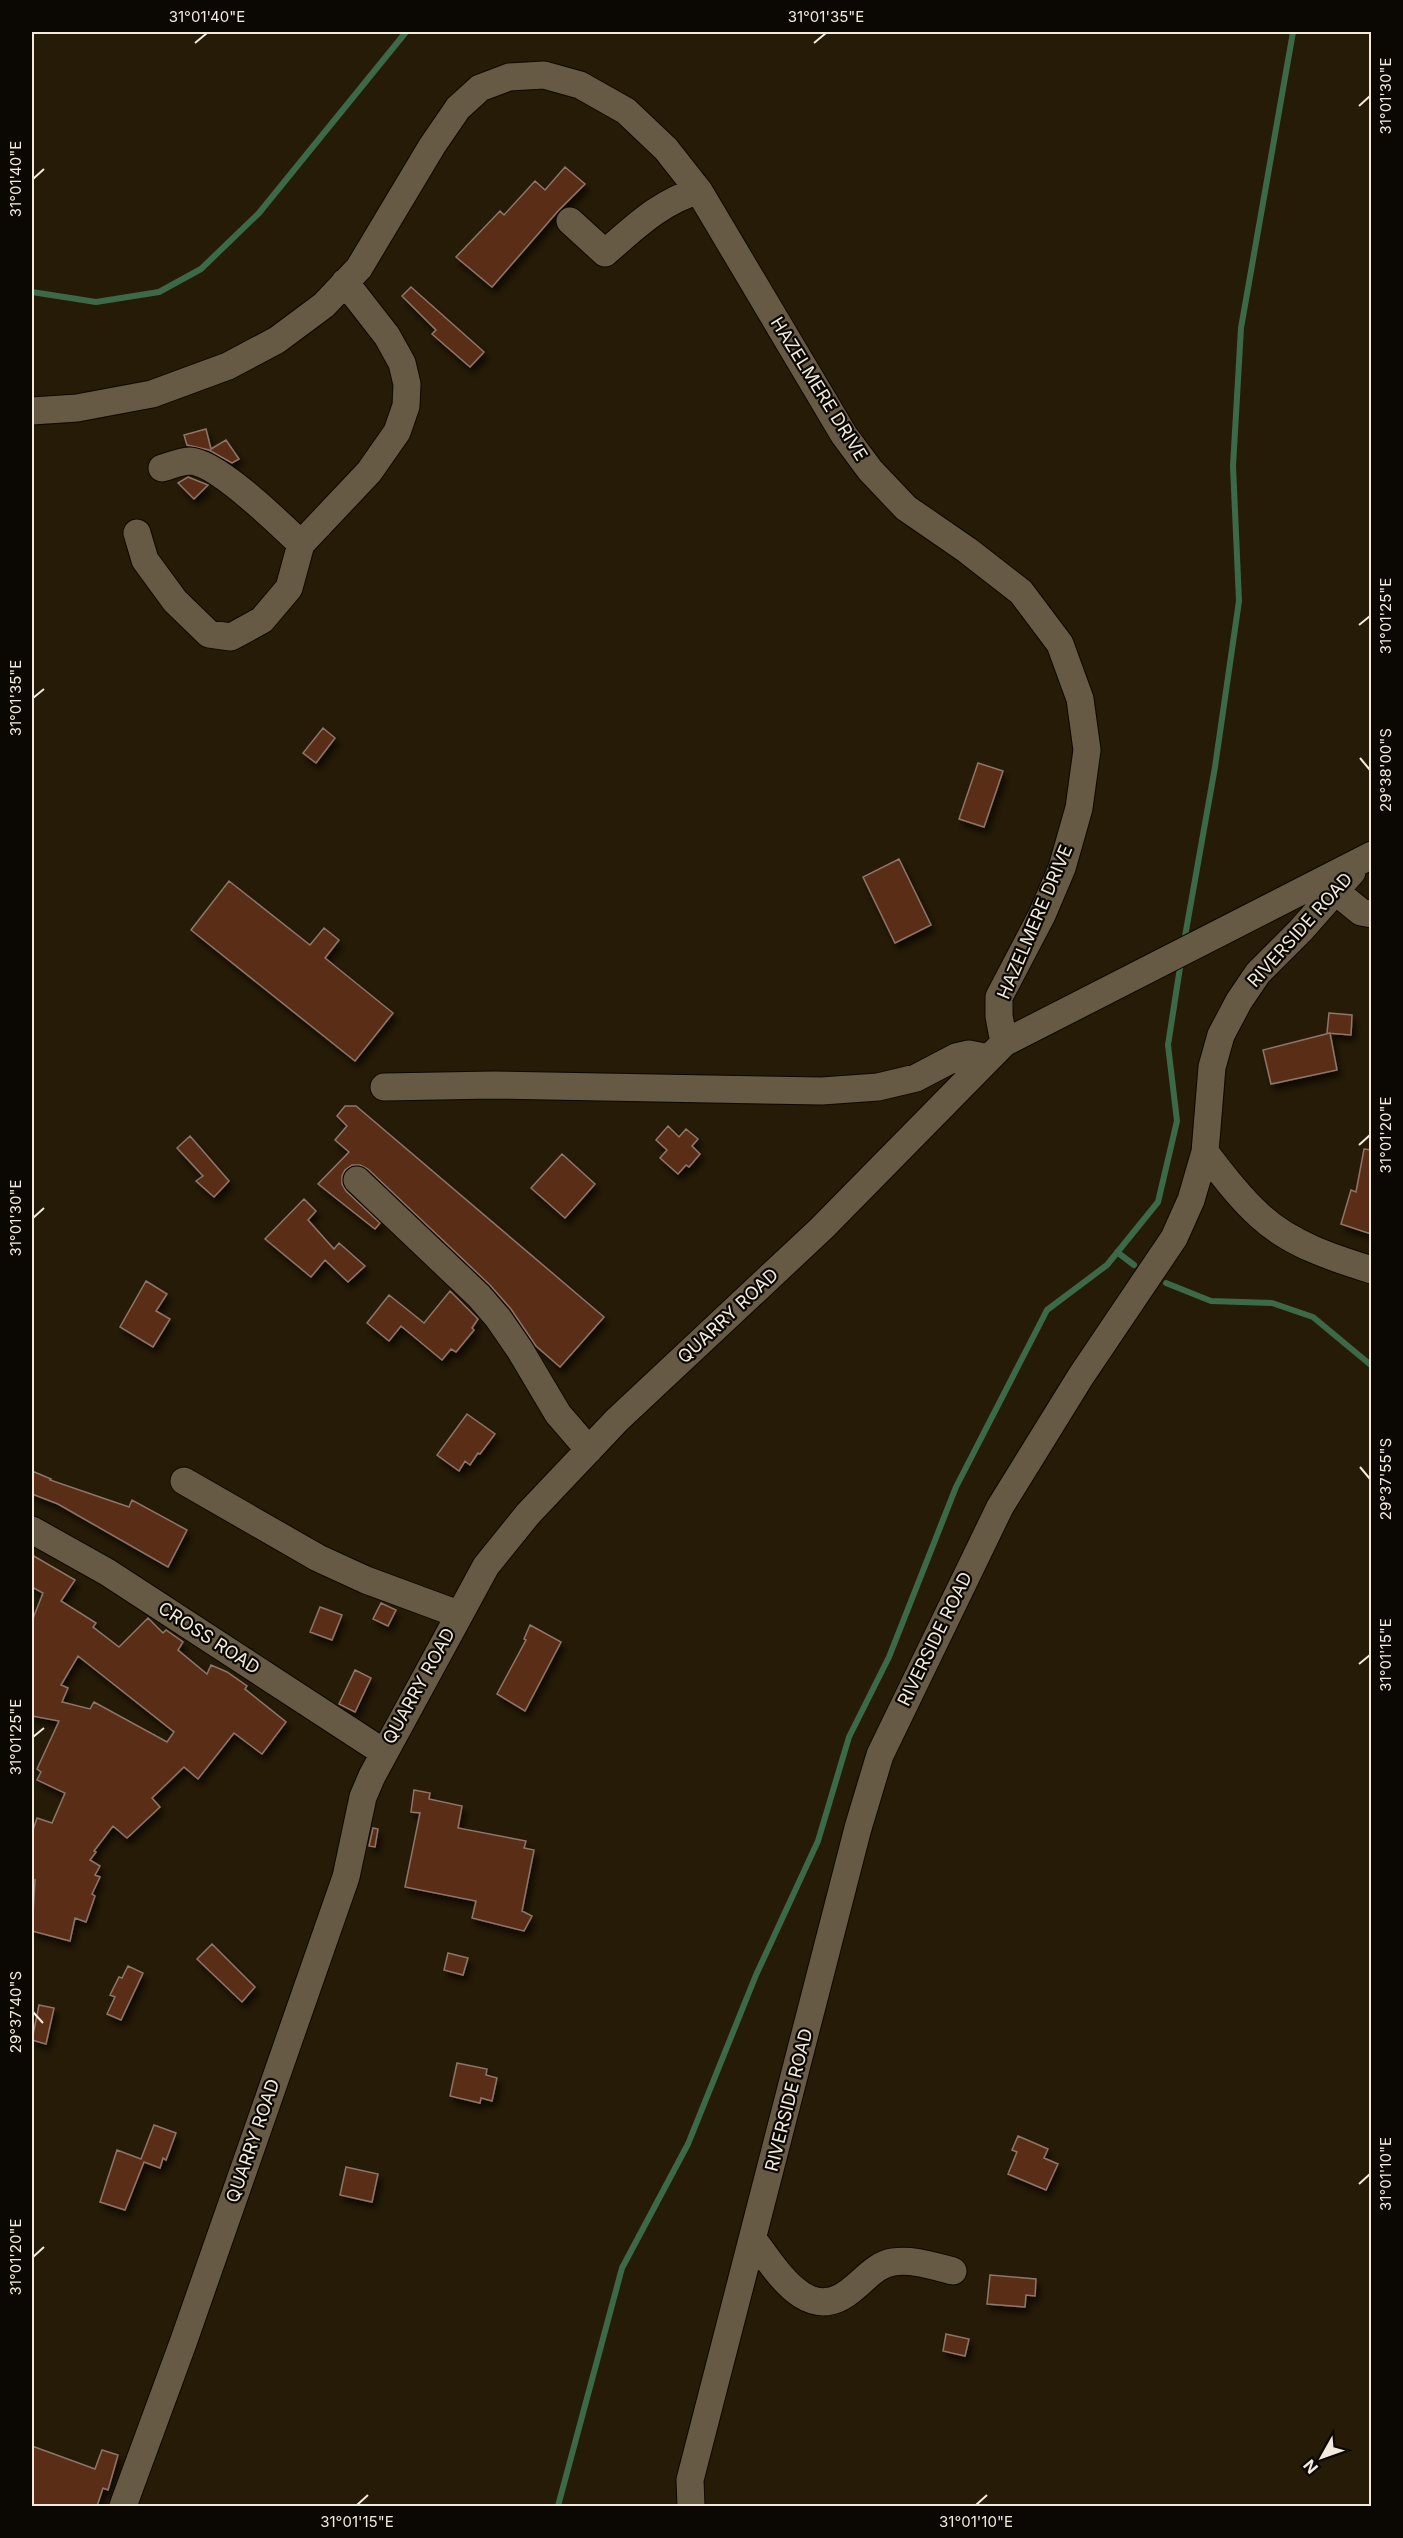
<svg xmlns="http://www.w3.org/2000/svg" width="1403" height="2538" viewBox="0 0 1403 2538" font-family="Inter,sans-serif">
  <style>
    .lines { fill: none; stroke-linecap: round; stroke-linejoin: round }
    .stream { stroke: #3c6a48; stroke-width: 6 }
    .building { fill: #5a2d14; stroke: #8e7569; stroke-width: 1.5; fill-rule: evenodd; filter: url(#shadow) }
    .minor-casing { stroke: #0e0600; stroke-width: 29 }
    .minor { stroke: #665a44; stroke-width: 27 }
    .ticks { fill: none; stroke: #f1eadd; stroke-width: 2 }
    .labels { text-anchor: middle; stroke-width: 4.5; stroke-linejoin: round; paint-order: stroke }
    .street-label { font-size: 18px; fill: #f1eadd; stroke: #0b0702 }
    .neatline { fill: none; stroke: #f1eadd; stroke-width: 2 }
    .ticks-label { font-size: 15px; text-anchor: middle; fill: #f1eadd }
  </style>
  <defs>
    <filter id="shadow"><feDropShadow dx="3.5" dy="6" stdDeviation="3" flood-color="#0009"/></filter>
  </defs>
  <rect width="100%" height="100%" fill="#261b07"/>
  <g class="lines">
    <path class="stream" d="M32 292 96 302 159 292 201 269 259 213 406 32
      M1184 942 1215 767 1239 601 1233 466 1241 328 1293 32
      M1117 1252 1134 1265
      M1166 1283 1211 1301 1272 1303 1313 1317 1372 1366
      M558 2506 622 2268 688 2144 756 1975 818 1841 849 1737 889 1657 956 1487 1047 1310 1107 1265 1158 1202 1177 1121 1168 1045 1181 961"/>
  </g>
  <path class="building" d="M565 167 585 184 558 211 492 287 456 257 500 211 504 215 535 181 545 190Z
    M411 287 484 352 470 367 432 334 436 330 402 296Z
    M206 429 211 449 226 440 239 459 232 463 209 450 187 445 184 435Z
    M188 477 208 485 194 499 178 483Z
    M323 728 335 738 316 763 303 753Z
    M978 763 1003 771 984 827 959 819Z
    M899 859 931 925 895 943 863 877Z
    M229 881 310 945 324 928 339 940 325 958 393 1013 355 1061 191 930Z
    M1329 1013 1352 1015 1351 1035 1327 1033Z
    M1330 1033 1337 1070 1271 1084 1263 1050Z
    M345 1106H356L604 1317 560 1367 536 1346 511 1309 490 1285 368 1169 360 1165H352L345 1170 342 1176V1184L346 1191 380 1223 375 1229 318 1184 349 1152 335 1140 347 1126 337 1116Z
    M668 1126 679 1137 686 1129 698 1139 692 1146 700 1154 689 1167 686 1165 678 1174 660 1158 667 1150 656 1140Z
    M190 1136 229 1181 214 1197 196 1181 203 1176 177 1148Z
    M1364 1149 1371 1150V1234L1341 1224 1351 1190 1356 1192Z
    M562 1154 595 1184 565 1218 531 1188Z
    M304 1199 316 1211 308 1220 334 1249 339 1243 365 1266 348 1282 325 1260 311 1277 265 1239Z
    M146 1281 167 1294 156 1311 170 1319 153 1347 120 1327Z
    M450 1291 478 1319 472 1328 474 1330 456 1352 451 1349 442 1360 401 1326 389 1341 367 1323 389 1295 424 1323Z
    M467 1414 495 1434 480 1454 478 1453 470 1465 465 1461 459 1471 437 1455Z
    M32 1471 51 1479 50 1480 129 1507 132 1500 187 1530 168 1567 58 1504 32 1494Z
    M32 1555 75 1580 61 1601 96 1623 93 1627 119 1647 148 1618 163 1633 166 1630 183 1642 178 1650 207 1674 211 1665 227 1672 247 1686 245 1689 286 1722 262 1754 234 1733 198 1779 184 1767 152 1798 160 1807 127 1838 113 1826 94 1851 96 1852 90 1860 100 1866 95 1875 100 1877 92 1894 95 1896 86 1922 75 1918 70 1941 32 1931 35 1880H32V1833L37 1818 52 1823 65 1793 37 1780 41 1772 37 1769 59 1721 32 1716V1621L43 1593 32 1587ZM78 1656 174 1732 167 1742 94 1702 90 1709 62 1702 68 1688 61 1685Z
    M381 1603 396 1610 388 1626 373 1619Z
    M320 1607 342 1615 332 1640 310 1632Z
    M530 1625 561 1642 525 1711 497 1694 526 1640 524 1639Z
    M355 1670 371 1678 355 1712 339 1704Z
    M414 1790 430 1793 429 1799 462 1806 458 1828 526 1841 524 1848 534 1850 522 1911 532 1916 524 1931 472 1918 476 1901 405 1887 420 1813 411 1812Z
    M373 1828 378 1829 375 1847 369 1846Z
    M212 1944 255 1987 242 2002 197 1959Z
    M448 1953 468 1958 463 1975 444 1970Z
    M128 1966 143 1973 121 2020 107 2014 115 1997 110 1995 119 1977 122 1978Z
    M39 2005 54 2008 46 2044 32 2040Z
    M457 2063 487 2069 486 2075 497 2078 492 2101 481 2098 480 2103 450 2096Z
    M154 2125 176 2133 166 2160 163 2158 160 2168 144 2162 125 2210 100 2202 117 2150 141 2159Z
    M1018 2136 1048 2149 1044 2158 1058 2164 1046 2190 1008 2174 1017 2152 1012 2150Z
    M346 2167 378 2174 372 2202 340 2195Z
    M990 2275 1036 2279 1035 2296 1026 2295 1025 2307 987 2304Z
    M946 2334 969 2339 965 2356 943 2351Z
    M32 2446 95 2469 102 2450 118 2455 108 2490 103 2488 97 2506H32Z"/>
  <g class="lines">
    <g class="minor-casing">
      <path id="minor" d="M570 221 605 253C633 229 662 200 699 191
        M32 411 77 408 152 394 228 366 277 340 324 305 359 268 432 146 458 108 480 88 509 77 544 75 580 85 626 111 666 149 699 191 844 435 870 470 906 508 967 550 1021 592 1060 644 1080 699 1087 750 1079 808 1062 868 1042 915 999 997V1016L1004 1043
        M162 468C170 466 181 461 190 461 217 462 280 524 301 544
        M137 533 145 560 175 601 209 634 231 637 262 620 289 588 301 544 369 472 397 432 406 406 407 384 402 363 387 336 345 282
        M1335 891 1361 912 1372 914
        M384 1087 494 1085 822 1091 878 1087 916 1078 956 1057 969 1054 989 1058
        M1205 1152C1222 1174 1239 1197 1260 1216 1290 1244 1333 1258 1372 1270
        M357 1180 479 1296 498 1318 520 1350 558 1414 589 1450
        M184 1481 318 1558 366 1580 458 1614
        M32 1530 107 1572 383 1752
        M753 2239C779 2274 810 2328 855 2287 867 2277 878 2264 893 2262 913 2259 933 2266 953 2271
        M123 2506 183 2343 346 1877 363 1797 372 1776 486 1566 528 1514 617 1420 822 1228 1004 1043 1372 855
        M691 2506 690 2480 858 1828 880 1755 1000 1507 1081 1376 1174 1238 1191 1200 1205 1152 1212 1067 1221 1035 1239 1001 1258 973 1301 930 1352 872"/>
    </g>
    <use href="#minor" class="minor"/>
  </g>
  <path class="ticks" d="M195 43 207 33M814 43 826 33M1359 106 1370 96M33 179 44 169M1359 625 1370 616M33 698 44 689M1360 758 1370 770M1359 1145 1370 1135M33 1218 44 1208M1360 1467 1370 1479M1359 1664 1370 1655M33 1737 44 1728M33 2012 43 2023M1359 2184 1370 2174M33 2257 44 2247M357 2505 368 2495M976 2505 987 2495"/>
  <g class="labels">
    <g class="street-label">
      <text transform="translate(819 389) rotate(58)" y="6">HAZELMERE DRIVE</text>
      <text transform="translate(1035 922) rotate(-67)" y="6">HAZELMERE DRIVE</text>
      <text transform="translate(1300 930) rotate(-48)" y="6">RIVERSIDE ROAD</text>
      <text transform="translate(728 1316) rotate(-43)" y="6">QUARRY ROAD</text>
      <text transform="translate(209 1638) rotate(33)" y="6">CROSS ROAD</text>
      <text transform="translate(935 1639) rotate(-64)" y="6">RIVERSIDE ROAD</text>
      <text transform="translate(419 1686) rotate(-61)" y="6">QUARRY ROAD</text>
      <text transform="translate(789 2100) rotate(-76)" y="6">RIVERSIDE ROAD</text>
      <text transform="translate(253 2141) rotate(-71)" y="6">QUARRY ROAD</text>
    </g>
  </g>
  <rect width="1403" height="2538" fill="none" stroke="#0b0702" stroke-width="66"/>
  <g transform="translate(1322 2457) rotate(230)" stroke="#0b0702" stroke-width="4.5" paint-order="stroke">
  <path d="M0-4.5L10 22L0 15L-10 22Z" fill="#f1eadd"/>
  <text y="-9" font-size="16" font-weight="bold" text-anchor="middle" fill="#f1eadd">N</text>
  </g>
  <rect x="33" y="33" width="1337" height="2472" class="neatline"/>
  <g class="ticks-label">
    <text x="207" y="22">31°01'40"E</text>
    <text x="826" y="22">31°01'35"E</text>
    <text transform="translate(1386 96) rotate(-90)" y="5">31°01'30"E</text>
    <text transform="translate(16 179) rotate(-90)" y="5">31°01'40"E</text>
    <text transform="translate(1386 616) rotate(-90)" y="5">31°01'25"E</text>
    <text transform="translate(16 698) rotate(-90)" y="5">31°01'35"E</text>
    <text transform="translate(1386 770) rotate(-90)" y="5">29°38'00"S</text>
    <text transform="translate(1386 1135) rotate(-90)" y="5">31°01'20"E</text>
    <text transform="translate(16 1218) rotate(-90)" y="5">31°01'30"E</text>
    <text transform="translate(1386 1479) rotate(-90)" y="5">29°37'55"S</text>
    <text transform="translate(1386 1655) rotate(-90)" y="5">31°01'15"E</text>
    <text transform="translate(16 1737) rotate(-90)" y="5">31°01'25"E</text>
    <text transform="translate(16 2012) rotate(-90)" y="5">29°37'40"S</text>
    <text transform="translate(1386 2174) rotate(-90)" y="5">31°01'10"E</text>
    <text transform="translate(16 2257) rotate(-90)" y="5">31°01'20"E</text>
    <text x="357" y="2527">31°01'15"E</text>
    <text x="976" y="2527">31°01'10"E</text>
  </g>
</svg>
